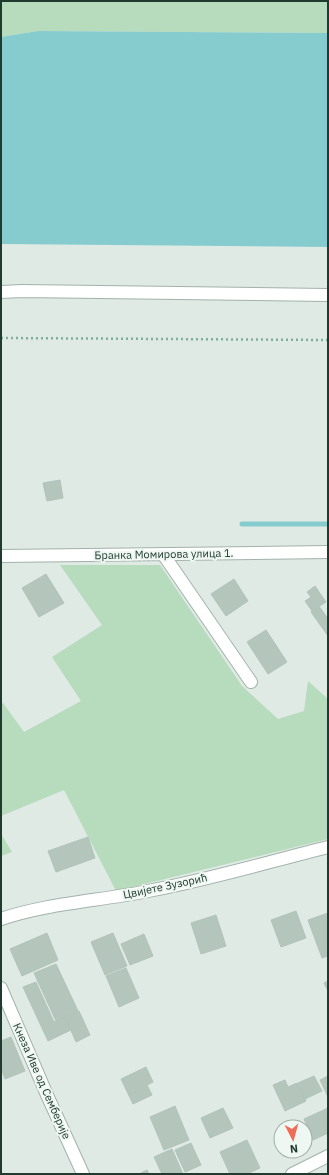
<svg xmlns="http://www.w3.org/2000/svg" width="329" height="1175" viewBox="0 0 329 1175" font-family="'IBM Plex Sans',sans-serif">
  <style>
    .green { fill: #b7dbbd }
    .water { fill: #86cccf }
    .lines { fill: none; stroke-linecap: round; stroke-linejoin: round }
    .stream { stroke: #86cccf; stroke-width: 5 }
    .building { fill: #b4c5bc; stroke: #b1c3ba }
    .minor-casing { stroke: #a2b2aa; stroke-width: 14 }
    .path { stroke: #7fae9a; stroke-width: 2.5; stroke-dasharray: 2 3; stroke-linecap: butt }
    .minor { stroke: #fff; stroke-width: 12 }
    .labels { text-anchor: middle; stroke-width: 4; stroke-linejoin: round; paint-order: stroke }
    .street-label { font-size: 11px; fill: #203a30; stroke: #eff7f2 }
  </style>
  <rect width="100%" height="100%" fill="#dfeae4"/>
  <path class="green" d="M1 1H328V33L38 31 1 37Z
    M60 565H160L242 686 278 719 304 711 308 681 328 699V839L116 891 64 790 1 816V704L3 703 24 732 81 701 52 657 102 625Z
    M1 834 12 852 1 856Z"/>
  <path class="water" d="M38 31 328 33V247L1 244V37Z"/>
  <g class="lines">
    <path class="stream" d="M242 524H328"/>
  </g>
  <path class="building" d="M60 480 63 498 47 501 43 483Z
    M46 574 64 603 39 617 22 588Z
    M234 579 248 601 226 616 211 594Z
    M315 586 326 602 312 611 305 601 311 597 307 592Z
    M319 606 328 619V636L311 612Z
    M266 630 287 662 268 674 247 642Z
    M88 837 95 858 56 872 48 851Z
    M296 911 306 938 281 947 271 920Z
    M328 913V956L322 958 308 920Z
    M216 915 226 946 201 954 191 923Z
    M47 933 58 960 22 976 10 949Z
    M113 933 127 966 105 975 91 942Z
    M144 934 153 956 130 965 121 944Z
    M56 964 78 1011 56 1021 34 973Z
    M126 968 139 998 119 1007 106 976Z
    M328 981V991L324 983Z
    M36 982 54 1022 64 1017 71 1030 48 1041 23 987Z
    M79 1011 90 1035 76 1042 65 1017Z
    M11 1037 25 1071 5 1079 1 1068V1041Z
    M146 1067 153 1082 147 1085 152 1095 133 1104 121 1079Z
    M314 1076 322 1091 305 1099 298 1083Z
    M328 1076V1097L320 1080Z
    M285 1080 288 1087 297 1083 306 1101 285 1111 273 1085Z
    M175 1106 189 1140 164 1150 150 1117Z
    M223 1108 233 1128 210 1138 201 1118Z
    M328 1108V1133L313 1140 304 1119Z
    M247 1140 260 1168 247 1174H230L220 1152Z
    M191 1143 201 1165 185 1172 175 1150Z
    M172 1149 183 1174H162L154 1157Z
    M147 1170 149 1174H139Z"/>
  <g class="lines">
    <g class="minor-casing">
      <path id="minor" d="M1 292 22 291 328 295
        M163 554 251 682
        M1 556 328 552
        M1 919C48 903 99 901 148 891 208 880 268 862 328 847
        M1 988 47 1095 83 1174
        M292 1174 328 1156"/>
    </g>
    <path class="path" d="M1 338 328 340"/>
    <use href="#minor" class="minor"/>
  </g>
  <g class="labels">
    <g class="street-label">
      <text transform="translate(164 554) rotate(-1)" y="4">Бранка Момирова улица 1.</text>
      <text transform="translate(165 886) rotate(-12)" y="4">Цвијете Зузорић</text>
      <text transform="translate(42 1081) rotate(66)" y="4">Кнеза Иве од Семберије</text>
    </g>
  </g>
  <rect width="329" height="1175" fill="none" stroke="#203a30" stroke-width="4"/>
  <g transform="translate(293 1139) rotate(174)"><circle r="19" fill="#eff7f2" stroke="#9caba4"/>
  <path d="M0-3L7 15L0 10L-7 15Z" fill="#f16b56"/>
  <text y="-6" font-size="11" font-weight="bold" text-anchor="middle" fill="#203a30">N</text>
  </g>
</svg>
